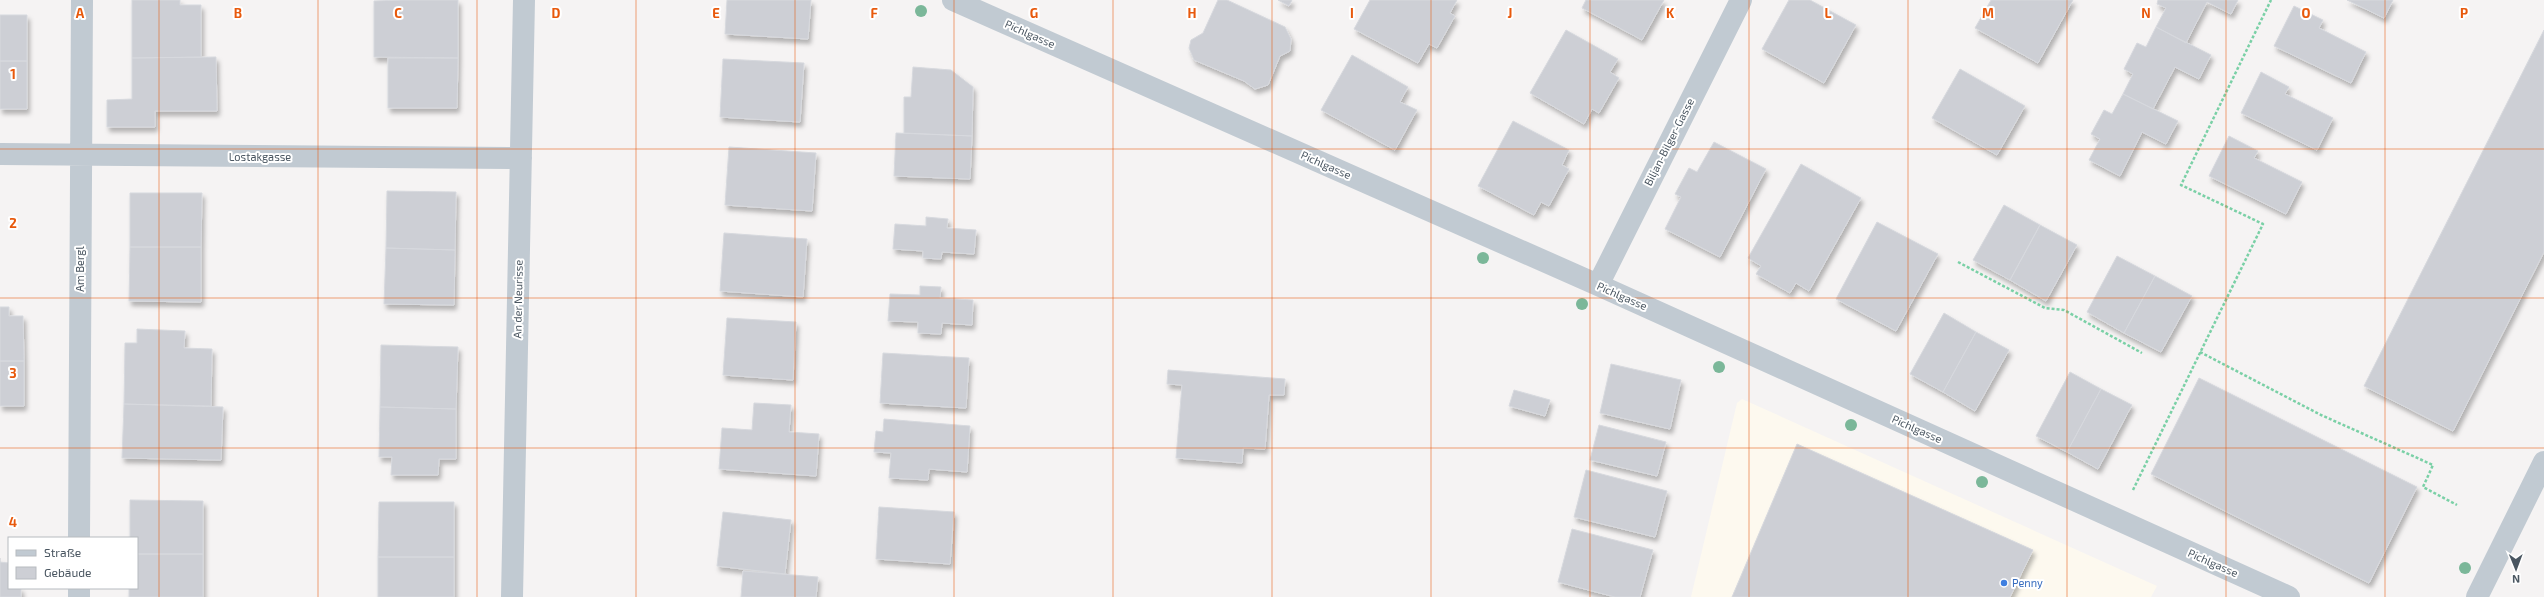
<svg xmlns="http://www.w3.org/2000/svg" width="2544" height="597" viewBox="0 0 2544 597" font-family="'Exo 2',sans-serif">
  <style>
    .commercial { fill: #fdf9ef }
    .building { fill: #cdcfd5; stroke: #d7d9de; filter: url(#shadow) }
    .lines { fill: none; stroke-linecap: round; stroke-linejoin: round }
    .path { stroke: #7ad0a6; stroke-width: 2.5; stroke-dasharray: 3 2; stroke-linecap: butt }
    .minor { stroke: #c1cad2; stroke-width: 22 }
    .tree { fill: #7bb799 }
    .grid { fill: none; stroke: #e8590c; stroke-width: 1; stroke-opacity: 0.55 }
    .shop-dot { fill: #3f7fe0; stroke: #fff; stroke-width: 1.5 }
    .labels { text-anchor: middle; stroke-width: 4; stroke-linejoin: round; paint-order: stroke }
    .street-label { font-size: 11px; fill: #4a5661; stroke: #fff }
    .shop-label { font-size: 11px; fill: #366cbe; stroke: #fff; text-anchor: start }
    .grid-label { font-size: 13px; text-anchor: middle; font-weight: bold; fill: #e8590c; stroke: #fff; stroke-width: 4; stroke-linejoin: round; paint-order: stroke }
  </style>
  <defs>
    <filter id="shadow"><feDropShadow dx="2.5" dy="4.5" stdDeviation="2" flood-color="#0004"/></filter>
  </defs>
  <rect width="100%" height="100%" fill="#f5f3f3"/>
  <path class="commercial" d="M1742 399 2157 586 2151 597H1691L1737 403Z"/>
  <path class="building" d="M132 0H180V5H201V57L132 58Z
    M401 0H458V58L374 57V1Z
    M727 0H811L808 39 725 34Z
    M1218 0H1227L1285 27 1291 39 1290 51 1280 56 1268 85 1255 89 1244 81 1194 60 1189 48 1191 40 1203 33Z
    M1278 0H1292L1289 6Z
    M1370 0H1457L1450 13 1455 16 1437 48 1429 44 1418 63 1354 29Z
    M1586 0H1664L1642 40 1582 8Z
    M1789 0H1810L1856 25 1824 83 1762 49Z
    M1991 0H2073L2038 63 1975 28Z
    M2158 0H2238L2231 14 2207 2 2186 43 2156 27 2166 8 2157 4Z
    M2347 0H2393L2384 18Z
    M2294 6 2323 20 2319 28 2366 52 2351 83 2274 46Z
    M0 15H27V61H0Z
    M2156 27 2211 55 2199 79 2175 67 2153 109 2123 94 2133 74 2124 69 2137 43 2146 47Z
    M1566 30 1618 59 1610 72 1619 78 1599 113 1592 109 1584 124 1530 93Z
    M2544 30V252L2453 431 2364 386Z
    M1352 55 1408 87 1400 102 1417 110 1395 150 1321 110Z
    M216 57 217 111H155V127H107V100L132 99V58Z
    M388 58H458L457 108H388Z
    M723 59 804 63 800 122 720 117Z
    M0 61H27V109H0Z
    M913 67 951 70 973 87 972 136 904 133V97H911Z
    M1960 69 2025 106 1997 155 1932 118Z
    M2261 72 2289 87 2285 94 2333 118 2317 150 2241 113Z
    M2123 94 2178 121 2166 144 2142 132 2120 176 2089 160 2100 139 2091 134 2104 110 2112 114Z
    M1513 121 1569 150 1562 165 1569 169 1549 206 1541 202 1534 215 1478 186Z
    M896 133 972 136 970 179 894 176Z
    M2229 136 2258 151 2254 158 2302 182 2286 214 2209 176Z
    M1714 142 1766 169 1720 257 1665 229 1681 197 1675 194 1689 168 1697 172Z
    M729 147 816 153 812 211 725 205Z
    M1801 164 1861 198 1809 291 1796 283 1790 293 1756 274 1761 266 1748 258Z
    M387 191 456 192 455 250 386 248Z
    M130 193H202L201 247H130Z
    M2004 205 2040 225 2010 280 1973 260Z
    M926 217 948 219 947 228 976 230 974 254 942 252 941 259 923 258V251L893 249 895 224 926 226Z
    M1877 222 1938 254 1896 331 1836 299Z
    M2040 225 2077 245 2046 301 2010 280Z
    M724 233 807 239 803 297 720 291Z
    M130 247H201V302L129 301Z
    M386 248 455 250 454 305 384 304Z
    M2117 256 2155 276 2124 333 2087 312Z
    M2155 276 2192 296 2161 352 2124 333Z
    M920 286 941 287 940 298 973 300 972 325 942 323 941 334 918 333V322L888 321 890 294 920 295Z
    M0 307H9V316H23L24 361H0Z
    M1944 313 1976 332 1943 392 1910 374Z
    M727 318 796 322 793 380 723 375Z
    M137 329 185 331 184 348 212 349 211 406 124 404 125 343H137Z
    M1976 332 2009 350 1975 411 1943 392Z
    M381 345 458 347 456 409 380 407Z
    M883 353 969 358 966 408 880 403Z
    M0 361H24V406H0Z
    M1611 364 1681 380 1670 429 1600 413Z
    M1168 370 1285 379 1284 395H1269L1265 449 1243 448 1242 463 1176 458 1182 385 1167 384Z
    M2070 372 2101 389 2067 452 2036 436Z
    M2199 378 2417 487 2369 583 2151 474Z
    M2101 389 2132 405 2098 469 2067 452Z
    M1514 390 1550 400 1545 416 1509 406Z
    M754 403 791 405 789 432 819 434 816 476 719 469 722 428 752 430Z
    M124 404 223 407 221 460 122 458Z
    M380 407 456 409V459H439L438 475H391L392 457H379Z
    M884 419 970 426 967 472 929 469 928 480 889 478 891 453 874 452 876 431 883 432Z
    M1599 425 1666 442 1657 476 1590 460Z
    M1797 444 2033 550 2010 597H1732Z
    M1586 470 1667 491 1655 537 1574 517Z
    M130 500 203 501V554H137V538H130Z
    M379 502H454V557H378Z
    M879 507 954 512 950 564 876 559Z
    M723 512 791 520 785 574 717 566Z
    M1572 529 1653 550 1640 597H1615L1558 582Z
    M137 554H203V597H129V588H137Z
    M378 557H454V597H378Z
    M0 558V562L9 563V588H21V597H0Z
    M743 571 818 577 816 597H741Z"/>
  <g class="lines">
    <path class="path" d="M1958 262 2045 308 2064 310 2142 353
      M2200 352 2321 415 2433 465 2423 487 2457 505
      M2133 490 2263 224 2181 185 2271 0"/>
    <path class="minor" d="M953 0 1598 285 2289 597
      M0 154 521 158
      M1598 285 1741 0
      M79 538 82 0
      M79 597V588
      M512 597 524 0
      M2477 597 2544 462"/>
  </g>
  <g class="tree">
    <circle cx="921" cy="11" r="6"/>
    <circle cx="1483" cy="258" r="6"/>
    <circle cx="1582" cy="304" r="6"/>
    <circle cx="1719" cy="367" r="6"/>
    <circle cx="1851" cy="425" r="6"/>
    <circle cx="1982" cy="482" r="6"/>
    <circle cx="2465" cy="568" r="6"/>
  </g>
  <path class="grid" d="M159 0V597M318 0V597M477 0V597M636 0V597M795 0V597M954 0V597M1113 0V597M1272 0V597M1431 0V597M1590 0V597M1749 0V597M1908 0V597M2067 0V597M2226 0V597M2385 0V597M0 149H2544M0 298H2544M0 448H2544"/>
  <circle class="shop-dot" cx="2004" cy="583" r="4"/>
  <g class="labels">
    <g class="street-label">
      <text transform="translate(1030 34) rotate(24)" y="4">Pichlgasse</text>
      <text transform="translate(1669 142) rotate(-63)" y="4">Biljan-Bilger-Gasse</text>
      <text x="260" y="161">Lostakgasse</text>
      <text transform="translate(1326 165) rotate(24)" y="4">Pichlgasse</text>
      <text transform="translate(80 269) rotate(-90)" y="4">Am Bergl</text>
      <text transform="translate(1622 296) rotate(24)" y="4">Pichlgasse</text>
      <text transform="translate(518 299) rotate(-89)" y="4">An der Neurisse</text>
      <text transform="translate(1917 429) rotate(24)" y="4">Pichlgasse</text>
      <text transform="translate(2213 563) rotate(24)" y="4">Pichlgasse</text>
    </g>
    <g class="shop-label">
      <text x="2012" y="587">Penny</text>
    </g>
  </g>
  <g class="grid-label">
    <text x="80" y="18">A</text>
    <text x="238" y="18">B</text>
    <text x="398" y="18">C</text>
    <text x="556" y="18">D</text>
    <text x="716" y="18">E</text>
    <text x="874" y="18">F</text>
    <text x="1034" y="18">G</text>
    <text x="1192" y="18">H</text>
    <text x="1352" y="18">I</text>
    <text x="1510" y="18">J</text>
    <text x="1670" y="18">K</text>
    <text x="1828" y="18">L</text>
    <text x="1988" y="18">M</text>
    <text x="2146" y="18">N</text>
    <text x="2306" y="18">O</text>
    <text x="2464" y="18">P</text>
    <text x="13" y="79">1</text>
    <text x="13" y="228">2</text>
    <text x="13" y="378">3</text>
    <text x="13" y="527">4</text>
  </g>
  <rect x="8" y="537" width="130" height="52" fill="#ffffff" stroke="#b7bbc0"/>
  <rect x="16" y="550" width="20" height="6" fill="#c1cad2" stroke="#b7bbc0"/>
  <text x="44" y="557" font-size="12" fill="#4a5661">Straße</text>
  <rect x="16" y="567" width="20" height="12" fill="#cdcfd5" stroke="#b7bbc0"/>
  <text x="44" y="577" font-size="12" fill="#4a5661">Gebäude</text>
  <g transform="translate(2516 569) rotate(179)" stroke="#ffffff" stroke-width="3" paint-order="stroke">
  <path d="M0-3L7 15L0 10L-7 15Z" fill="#4a5661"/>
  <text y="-6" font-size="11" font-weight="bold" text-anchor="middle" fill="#4a5661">N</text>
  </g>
</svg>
